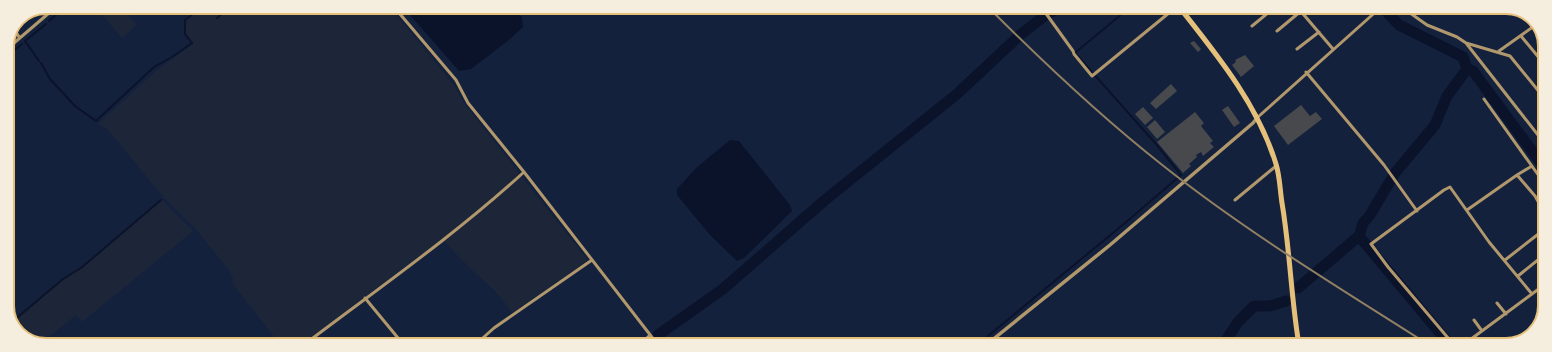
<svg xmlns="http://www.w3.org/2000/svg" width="1552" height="352" viewBox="0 0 1552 352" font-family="'Asap Condensed',sans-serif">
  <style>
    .green { fill: #1d2539 }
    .water { fill: #0b132b }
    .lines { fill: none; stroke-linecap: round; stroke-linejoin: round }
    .stream { stroke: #0b132b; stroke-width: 2 }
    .river { stroke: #0b132b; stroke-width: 11 }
    .building { fill: #48494c }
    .minor { stroke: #b1986c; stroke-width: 3 }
    .tertiary { stroke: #b1986c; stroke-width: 3.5 }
    .trunk { stroke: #e5c07b; stroke-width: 5 }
    .rail { stroke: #918062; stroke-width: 2 }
    .rim { fill: none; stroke: #e5c07b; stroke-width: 2 }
  </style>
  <rect width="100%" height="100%" fill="#14213d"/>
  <path class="green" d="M95 7H121L137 25 122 38Z
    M188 7H390L453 84 464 103 586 258V262L512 313C499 293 489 285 472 270 461 260 452 249 442 239L302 344H280L232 283 233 277 228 269 195 228 163 197 120 144 106 128 98 124 157 70 193 44 185 35Z
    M161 199 193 231 82 322 76 315 40 344 17 332 12 321 63 278 79 269Z"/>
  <path class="water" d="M403 7H512L522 17 523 27 509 40 471 69 459 71Z
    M730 140 739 141 790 205 792 211 744 258 737 261 710 235 677 195V189L696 168Z"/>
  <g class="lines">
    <path class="stream" d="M217 18 229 7
      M49 21 65 7
      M25 41 46 24
      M25 41 39 61
      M7 56 22 44
      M172 57 192 43 185 34V20L198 10
      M41 63 50 79 75 106 96 121 154 67 170 58
      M12 322 63 279 81 268 161 200
      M977 345 1125 223 1181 175 1156 144 1076 54V52L1129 8"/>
    <path class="river" d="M1383 8 1399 25 1463 57 1467 69 1473 71 1544 167
      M1359 236 1450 345
      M1298 288 1359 236 1363 223 1370 215 1395 173 1435 125 1447 96 1467 69
      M658 335 723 289 825 200 957 94 1020 35 1047 14 1059 8
      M1223 345 1238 322 1254 306H1270L1286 301"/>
  </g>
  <path class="building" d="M1194 41 1201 49 1198 52 1190 43Z
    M1245 55 1254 66 1241 77 1232 65 1236 62 1235 60Z
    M1171 84 1177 91 1156 109 1150 103Z
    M1301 105 1310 116 1316 112 1322 119 1288 145 1274 126Z
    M1228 106 1240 123 1234 127 1222 110Z
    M1143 107 1153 118 1145 125 1135 114Z
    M1195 112 1204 123 1201 126 1213 141 1210 143 1214 147 1203 156 1201 152 1196 155 1197 157 1189 164 1191 166 1183 173 1157 142Z
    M1155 120 1165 132 1157 139 1147 127Z"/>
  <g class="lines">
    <path class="minor" d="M394 7 456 80 468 103 524 172 658 345
      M1042 8 1073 51 1074 54 1092 76 1175 8
      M1298 8 1333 49
      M1403 8 1427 25 1457 37 1466 43 1510 56 1545 99
      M1252 26 1274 8
      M14 30 20 38
      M1277 31 1301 11
      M1521 36 1545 65
      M1466 43 1545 144
      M7 49 56 7
      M1297 49 1319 32
      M1499 51 1537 24
      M1306 72 1384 165 1417 211
      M1484 99 1544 183
      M1258 117 1380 8
      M1532 166 1517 175 1535 196 1544 212
      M1235 200 1276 166
      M1467 210 1517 175
      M1541 232 1544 236
      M1505 260 1541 232 1544 224
      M1518 276 1544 255
      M365 298 403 344
      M1497 303 1506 314
      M1474 320 1482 331
      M305 344C379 288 455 235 524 172
      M476 344 494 328 592 260
      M640 345 650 335
      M1454 345 1388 267 1371 244 1444 190 1450 187 1489 242 1532 294
      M1463 345 1544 285"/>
    <path class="tertiary" d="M986 345 1110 245 1253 123 1257 118"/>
    <path class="trunk" d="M1180 8C1218 56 1258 105 1276 164 1280 177 1280 191 1282 203 1290 250 1291 298 1299 345"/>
    <path class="rail" d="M989 8C1044 63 1100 116 1161 164 1245 231 1338 287 1429 345"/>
  </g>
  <path d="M0 0H1552V352H0ZM46 14H1506A32 32 0 0 1 1538 46V306A32 32 0 0 1 1506 338H46A32 32 0 0 1 14 306V46A32 32 0 0 1 46 14Z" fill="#f5edde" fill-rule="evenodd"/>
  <path class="rim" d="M46 14H1506A32 32 0 0 1 1538 46V306A32 32 0 0 1 1506 338H46A32 32 0 0 1 14 306V46A32 32 0 0 1 46 14Z"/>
</svg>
